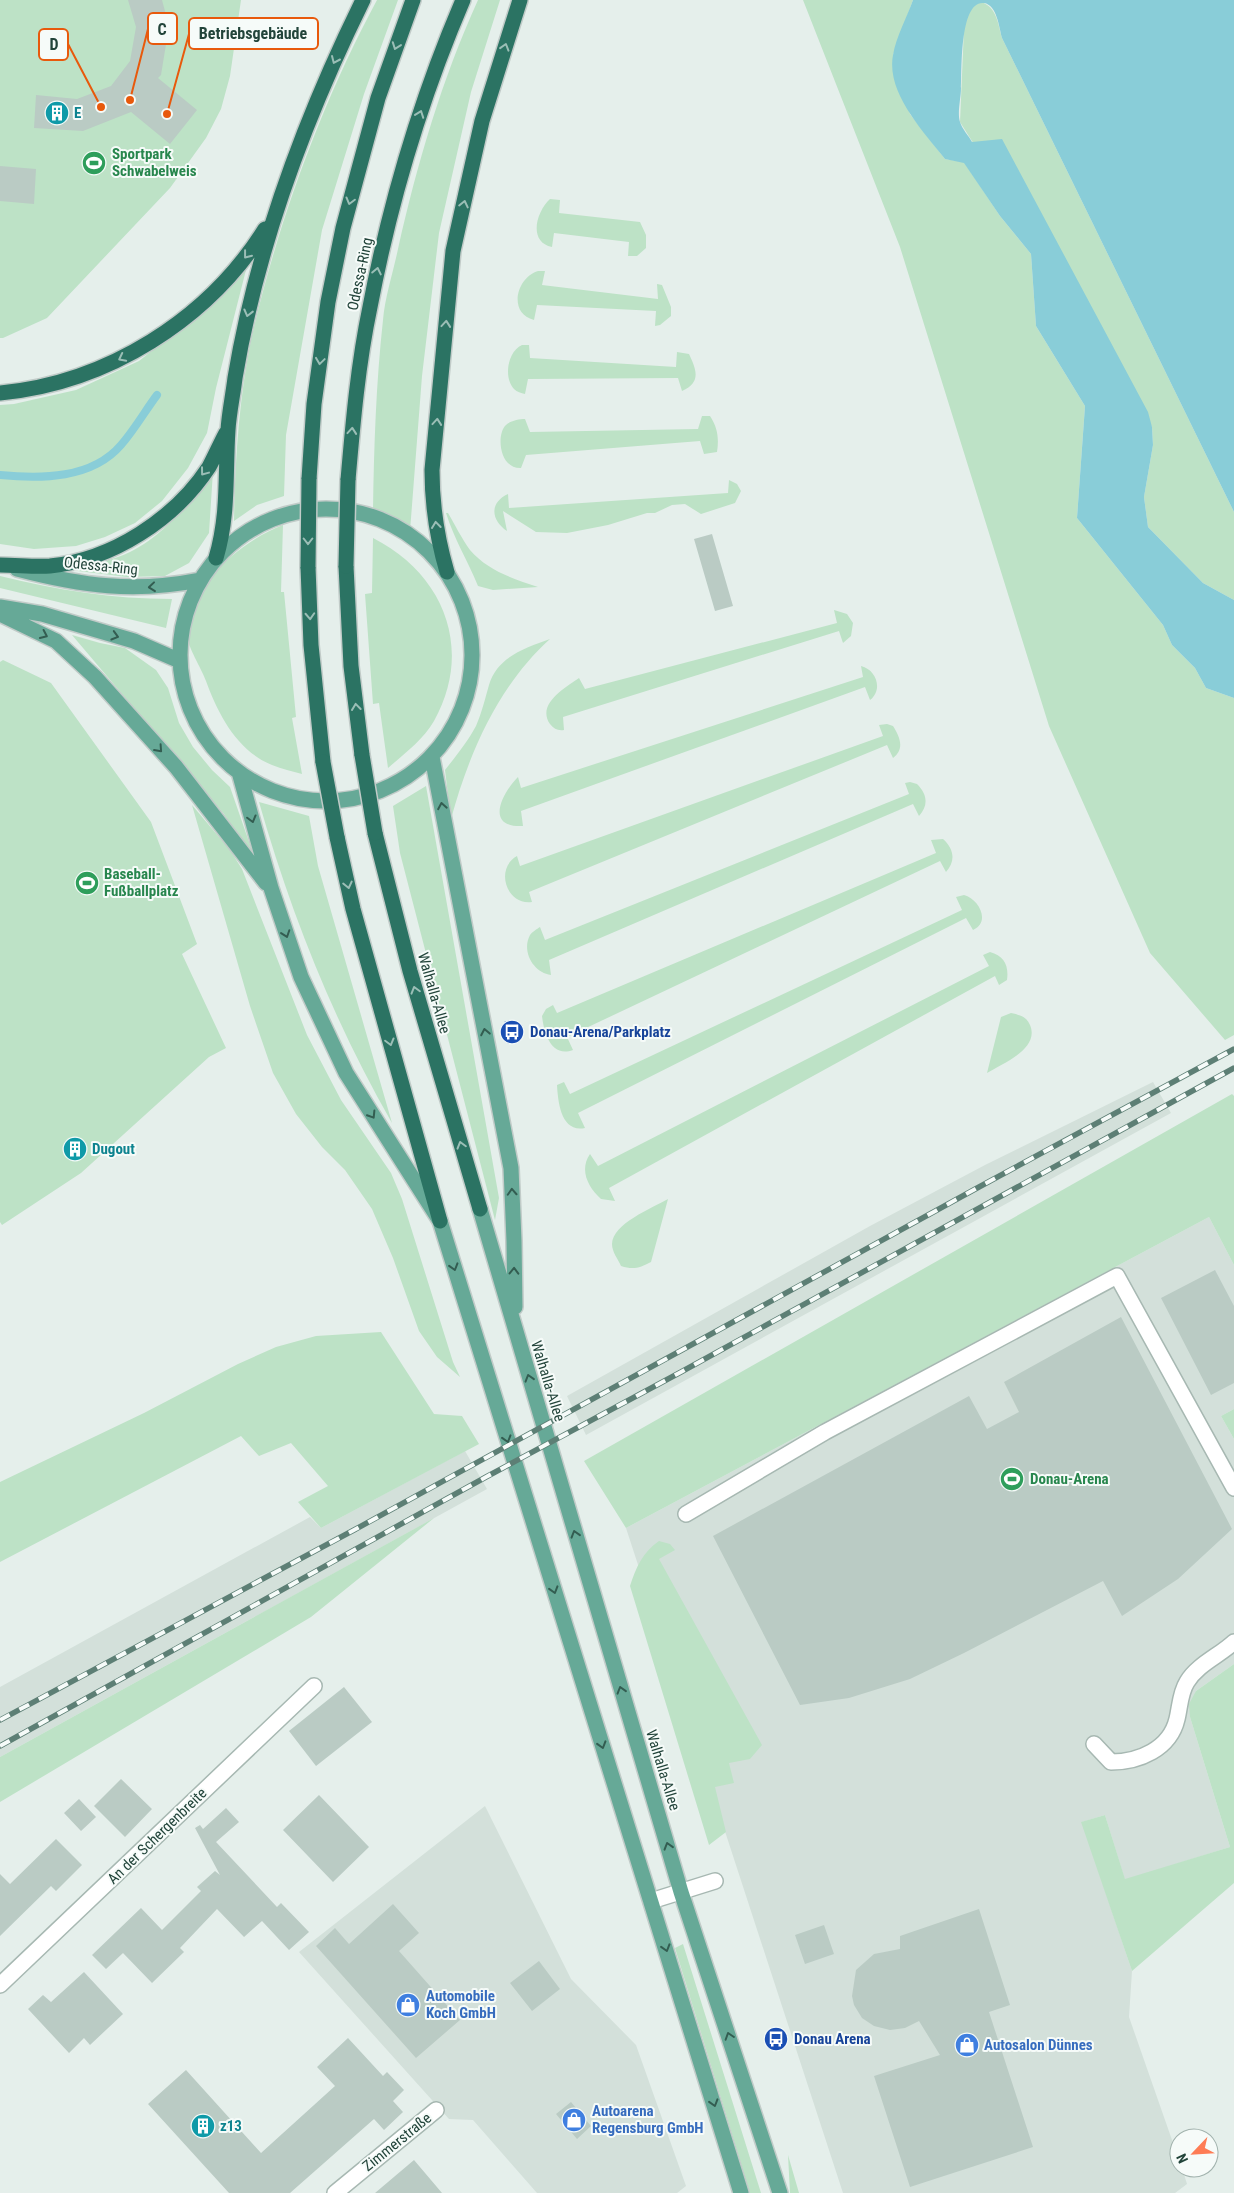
<svg xmlns="http://www.w3.org/2000/svg" width="1234" height="2193" viewBox="0 0 1234 2193" font-family="'Roboto Condensed',sans-serif">
  <style>
    .built { fill: #d3e0da }
    .green { fill: #bde2c6 }
    .water { fill: #89cdd8 }
    .lines { fill: none; stroke-linecap: round; stroke-linejoin: round }
    .stream { stroke: #89cdd8; stroke-width: 8 }
    .building { fill: #bacbc4 }
    .minor-casing { stroke: #a7b8b2; stroke-width: 18 }
    .major-casing { stroke: #c1cbc8; stroke-width: 18 }
    .highway-casing { stroke: #c1cbc8; stroke-width: 18 }
    .minor { stroke: #fff; stroke-width: 15 }
    .major { stroke: #66a997; stroke-width: 15 }
    .highway { stroke: #2b7363; stroke-width: 15 }
    .rail-casing { stroke: #5d7f75; stroke-width: 5.5 }
    .rail { stroke: #f6fbf9; stroke-width: 4; stroke-dasharray: 11; stroke-linecap: butt }
    .highway-bridge-casing { stroke: #c1cbc8; stroke-width: 18; stroke-linecap: butt }
    .highway-bridge { stroke: #2b7363; stroke-width: 15 }
    .oneway { stroke: #9bbeb6 }
    .oneway2 { stroke: #335d51 }
    .labels { text-anchor: middle; stroke-width: 4; stroke-linejoin: round; paint-order: stroke }
    .culture-label { font-size: 15px; font-weight: bold; fill: #0d838f; stroke: #f6fbf9; text-anchor: start }
    .leisure-label { font-size: 15px; font-weight: bold; fill: #27864d; stroke: #f6fbf9; text-anchor: start }
    .street-label { font-size: 15px; fill: #22443a; stroke: #f6fbf9 }
    .transit-label { font-size: 15px; font-weight: bold; fill: #164399; stroke: #f6fbf9; text-anchor: start }
    .shop-label { font-size: 15px; font-weight: bold; fill: #366cbe; stroke: #f6fbf9; text-anchor: start }
    .leader { fill: none; stroke: #e8590c; stroke-width: 2 }
    .callout-dot { fill: #e8590c; stroke: #f6fbf9; stroke-width: 2 }
    .callout { fill: #f6fbf9; stroke: #e8590c; stroke-width: 2 }
    .callout-label { font-size: 16px; text-anchor: middle; font-weight: bold; fill: #22443a }
  </style>
  <rect width="100%" height="100%" fill="#e5efeb"/>
  <path class="built" d="M1153 1082 1171 1113 586 1435 567 1396 870 1226 985 1165Z
    M1209 1217 1234 1265V1409L1221 1416 1234 1439V1664L1196 1691 1190 1717 1230 1847 1125 1880 1105 1815 1082 1822 1132 1971 1129 2017 1179 2160V2168H1182L1187 2184 1175 2193H843L626 1528Z
    M465 1451 487 1489 0 1757V1687L310 1517 321 1528Z
    M485 1806 571 1979 636 2045 686 2186 677 2193H537L473 2120 449 2119 299 1952Z"/>
  <path class="green" d="M0 0H241L230 76 221 109 206 138 170 188 47 318 3 338H0Z
    M377 0H398L364 94 322 230 286 435 284 496 257 505 234 521C235 461 239 399 251 340 277 225 321 104 377 0Z
    M478 0H500L471 92 439 233 422 376 410 531 373 510C374 447 376 383 383 320 385 297 393 273 398 249 417 164 442 79 478 0Z
    M803 0H913L893 55 910 114 945 159 964 162 1000 216 1031 254 1036 326 1085 406 1077 518 1163 625 1172 645 1195 668 1206 688 1234 698V1035L1225 1040 1150 953 1049 726 900 247Z
    M981 2C997 7 998 24 1002 38L1234 512V600L1203 583 1148 527 1144 497 1153 445 1152 427 960 122 964 28 970 9 974 4Z
    M550 199 560 200 559 213 640 222 646 235V248L637 256H628L629 242 554 233 552 247C528 242 536 212 550 199Z
    M248 262 216 388 207 433 188 468 162 501 135 523 105 537 76 546 34 549 0 544V405L14 404 76 390 139 361 187 323Z
    M538 271H545L542 285 658 299 657 284 662 285 671 307V316L660 325 655 326 656 311 537 305 534 320C507 313 517 277 538 271Z
    M522 345H529L530 358 676 367 677 352 689 354C696 369 702 382 682 391L678 378 528 379 525 394C521 393 517 392 514 389 503 377 508 351 522 345Z
    M702 416H710C718 428 719 439 717 452L704 454 700 441 526 455 521 468C499 469 496 434 506 425 510 421 519 419 525 419L530 432 698 429Z
    M213 471 209 533 189 563 165 576 127 577 70 570C85 566 100 563 115 558 158 544 187 506 213 471Z
    M729 480 737 484 741 491 735 503 701 514 685 504 672 505 655 513H647L608 525 567 533 536 532 503 511 507 531C491 520 489 503 508 494L509 508 728 493Z
    M446 513H448C455 525 462 539 470 550 487 570 513 579 538 587L493 590 478 586C468 561 454 539 446 513Z
    M283 525 281 592H284L296 717 292 718 302 774C292 771 282 769 272 765 237 751 218 714 206 681 203 672 189 648 189 643 185 588 237 543 283 525Z
    M373 538C444 574 474 649 434 721 423 740 404 754 388 768L379 703 373 704 365 594 372 593Z
    M0 576C57 590 113 599 172 599L166 628 0 588Z
    M834 610 847 614 853 623 851 636 843 643 839 631 563 717 564 730C558 731 554 729 550 724 536 704 566 687 579 678L585 689 837 623Z
    M72 635 100 643 125 648 156 670 168 688 179 723 193 747 212 770 230 787 256 862 224 814Z
    M550 639C498 686 469 753 451 819L445 770C456 756 468 741 476 726 482 712 485 699 489 685 497 657 525 648 550 639Z
    M3 660 51 683 151 822 197 944 182 954 226 1048 209 1057 81 1173 2 1225 0 1222V662Z
    M861 666C877 670 883 690 870 700L865 687 521 811 523 826C484 828 502 793 518 777L521 788 863 677Z
    M887 724 893 726C900 737 905 749 893 758L887 745 529 892 532 902C507 906 494 869 517 856L520 866 883 736 879 725Z
    M910 782 917 784C927 794 929 805 919 816L913 804 549 960 551 975C534 973 521 952 530 935 532 932 537 929 540 927L545 940 909 794 905 783Z
    M426 786 499 1198 495 1220 400 853 393 806Z
    M259 802 309 816 318 866 392 1123C334 1022 291 914 259 802Z
    M192 805 230 850 242 869 307 1035 341 1100 391 1173 402 1199 453 1362 460 1377 437 1357 419 1331 393 1258 372 1209 345 1170 322 1147 296 1114 273 1073 250 1006Z
    M943 839C954 849 956 861 946 872L940 861 567 1037 573 1050C551 1058 544 1033 542 1016L546 1009 553 1005 557 1013 936 853 931 840Z
    M964 895C979 899 991 922 973 930L966 918 578 1113 585 1128C561 1133 558 1102 557 1085L564 1082 570 1094 962 910 956 897Z
    M990 952C1004 956 1009 965 1007 980L999 985 995 976 609 1188 615 1201 601 1199C588 1187 579 1170 590 1154L598 1166 989 966 983 955Z
    M1011 1013C1020 1015 1026 1016 1030 1025 1040 1049 1003 1063 987 1073L1001 1017Z
    M1232 1094 1234 1096V1265L1209 1217 626 1528 584 1461Z
    M668 1199 651 1262C640 1268 633 1270 621 1266 618 1259 612 1252 612 1244 612 1224 652 1208 668 1199Z
    M381 1332 434 1414 462 1416 479 1444 321 1528 298 1502 328 1486 291 1443 259 1456 241 1436 0 1562V1482L144 1413 238 1364 276 1347 316 1336Z
    M1234 1409V1439L1221 1416Z
    M434 1518 311 1617 0 1802V1757Z
    M659 1541 670 1544 675 1550 659 1559 762 1745 750 1759 729 1763 734 1783 715 1787 726 1832 709 1845 630 1586C636 1567 643 1552 659 1541Z
    M1234 1664V1883L1132 1971 1081 1822 1105 1815 1125 1879 1230 1847 1190 1717 1189 1704 1196 1691Z
    M683 1944 761 2193H750L675 1948Z
    M788 2155 799 2193H790Z"/>
  <path class="water" d="M913 0H1234V512L1002 38C999 27 997 5 984 3 959 0 962 72 961 88 961 98 957 113 960 122 962 129 969 136 972 142L1002 139 1148 412 1152 427 1153 445 1144 497 1148 527 1203 583 1234 600V698L1206 688 1195 668 1172 645 1163 625 1077 518 1085 406 1036 326 1031 254 1000 216 964 163 945 159C923 131 886 93 893 55 896 37 907 17 913 0Z"/>
  <g class="lines">
    <path class="stream" d="M0 475C41 479 92 479 121 445 135 429 145 411 157 395"/>
  </g>
  <path class="building" d="M128 0H162L169 26 161 75 158 78 197 110 170 144 131 112 83 131 34 128 36 95 77 99 111 86 130 61 136 27Z
    M0 166 36 169 34 204 0 201Z
    M712 534 733 606 715 611 694 539Z
    M1215 1270 1234 1306V1383L1211 1395 1161 1298Z
    M1121 1317 1232 1529 1178 1579 1122 1616 1103 1581 964 1653 910 1679 849 1698 800 1705 713 1536 969 1396 987 1429 1019 1412 1004 1382Z
    M344 1687 372 1722 316 1766 289 1731Z
    M121 1779 152 1809 125 1837 94 1806Z
    M319 1795 369 1847 333 1882 283 1830Z
    M79 1799 96 1817 81 1831 64 1813Z
    M226 1808 239 1822 216 1842 277 1907 281 1903 309 1932 289 1950 262 1921 244 1937 217 1909 180 1948 184 1952 152 1983 123 1953 106 1969 92 1955 141 1908 162 1930 201 1891 197 1887 215 1871 220 1875 195 1828 200 1825 203 1829Z
    M56 1839 82 1865 56 1891 51 1886 0 1936V1874L10 1884Z
    M393 1904 419 1933 399 1951 460 2020 416 2058 316 1946 335 1928 349 1944Z
    M979 1909 1010 2005 989 2012 1033 2147 910 2187 874 2076 940 2055 919 2021 905 2028 890 2030 874 2026 862 2018 854 2005 852 1996 856 1970 874 1954 900 1949V1936Z
    M824 1925 834 1954 805 1964 795 1935Z
    M539 1961 560 1989 532 2011 510 1983Z
    M84 1972 123 2014 90 2045 84 2038 69 2053 28 2009 43 1995 51 2002Z
    M348 2038 383 2076 387 2072 404 2090 393 2101 403 2112 384 2130 374 2119 290 2193H229L148 2104 186 2070 261 2153 335 2086 317 2067Z
    M571 2102 591 2126 577 2139 556 2114Z
    M414 2160 442 2193H375Z"/>
  <g class="lines">
    <g class="minor-casing">
      <path id="minor" d="M686 1514 825 1432 1117 1276 1234 1488
        M1094 1744 1111 1762C1139 1762 1170 1749 1177 1719 1180 1707 1180 1693 1187 1682 1198 1664 1219 1656 1234 1642
        M651 1901 715 1881
        M0 1985 314 1686
        M335 2193 436 2110"/>
    </g>
    <g class="major-casing">
      <path id="major" d="M180 655a146 146 0 1 1 292 0a146 146 0 1 1-292 0Z
        M17 569C82 586 134 593 200 580
        M0 607 42 614 134 641 180 661
        M0 614 56 641 95 677 176 767 266 883
        M432 757 511 1168 514 1241 515 1307
        M239 772 271 888 301 977 346 1073 440 1221 741 2193
        M480 1209 681 1892 780 2193"/>
    </g>
    <g class="highway-casing">
      <path id="highway" d="M0 393C107 383 208 320 265 229
        M309 479 314 404 328 302 343 228 378 98 413 0
        M348 480C353 422 358 364 370 307 390 202 421 98 463 0
        M216 558C229 514 225 475 228 430 229 413 233 395 235 378 257 246 304 120 363 0
        M0 565C17 565 34 567 50 566 112 560 175 519 209 467 215 456 220 444 226 433
        M346 566 351 666 362 755
        M308 567 311 645 323 762
        M447 572C437 538 432 506 432 470L453 251 482 121 520 0
        M375 833 410 971 480 1209
        M337 837 353 909 440 1221"/>
    </g>
    <use href="#minor" class="minor"/>
    <use href="#major" class="major"/>
    <use href="#highway" class="highway"/>
    <g class="rail-casing">
      <path id="rail" d="M0 1720 354 1530 979 1187 1234 1049
        M0 1746 486 1477 681 1372 1234 1068"/>
    </g>
    <use href="#rail" class="rail"/>
    <g class="highway-bridge-casing">
      <path id="highway-bridge" d="M346 566 348 480
        M308 567 309 479
        M362 755 375 833
        M323 762 337 837"/>
    </g>
    <use href="#highway-bridge" class="highway-bridge"/>
  </g>
  <defs><path id="oneway-chevron" d="M-2-3.5L2.5 0L-2 3.5" fill="none" stroke-width="1.6" stroke-linecap="round" stroke-linejoin="round" transform="scale(1.25)"/></defs>
  <g class="oneway">
    <use href="#oneway-chevron" transform="translate(396 46) rotate(110)"/>
    <use href="#oneway-chevron" transform="translate(505 47) rotate(-73)"/>
    <use href="#oneway-chevron" transform="translate(335 60) rotate(114)"/>
    <use href="#oneway-chevron" transform="translate(420 114) rotate(-70)"/>
    <use href="#oneway-chevron" transform="translate(350 201) rotate(105)"/>
    <use href="#oneway-chevron" transform="translate(464 204) rotate(-77)"/>
    <use href="#oneway-chevron" transform="translate(247 255) rotate(128)"/>
    <use href="#oneway-chevron" transform="translate(377 271) rotate(-78)"/>
    <use href="#oneway-chevron" transform="translate(248 313) rotate(104)"/>
    <use href="#oneway-chevron" transform="translate(446 324) rotate(-85)"/>
    <use href="#oneway-chevron" transform="translate(122 358) rotate(153)"/>
    <use href="#oneway-chevron" transform="translate(320 361) rotate(98)"/>
    <use href="#oneway-chevron" transform="translate(437 422) rotate(-85)"/>
    <use href="#oneway-chevron" transform="translate(352 431) rotate(-85)"/>
    <use href="#oneway-chevron" transform="translate(204 472) rotate(127)"/>
    <use href="#oneway-chevron" transform="translate(436 525) rotate(-97)"/>
    <use href="#oneway-chevron" transform="translate(308 541) rotate(90)"/>
    <use href="#oneway-chevron" transform="translate(310 616) rotate(87)"/>
    <use href="#oneway-chevron" transform="translate(356 707) rotate(-97)"/>
    <use href="#oneway-chevron" transform="translate(348 885) rotate(77)"/>
    <use href="#oneway-chevron" transform="translate(415 990) rotate(-106)"/>
    <use href="#oneway-chevron" transform="translate(390 1042) rotate(75)"/>
    <use href="#oneway-chevron" transform="translate(461 1145) rotate(-106)"/>
  </g>
  <g class="oneway2">
    <use href="#oneway-chevron" transform="translate(152 587) rotate(174)"/>
    <use href="#oneway-chevron" transform="translate(44 635) rotate(25)"/>
    <use href="#oneway-chevron" transform="translate(115 636) rotate(16)"/>
    <use href="#oneway-chevron" transform="translate(159 749) rotate(48)"/>
    <use href="#oneway-chevron" transform="translate(442 806) rotate(-100)"/>
    <use href="#oneway-chevron" transform="translate(252 819) rotate(75)"/>
    <use href="#oneway-chevron" transform="translate(286 934) rotate(71)"/>
    <use href="#oneway-chevron" transform="translate(485 1032) rotate(-101)"/>
    <use href="#oneway-chevron" transform="translate(372 1115) rotate(58)"/>
    <use href="#oneway-chevron" transform="translate(512 1192) rotate(-93)"/>
    <use href="#oneway-chevron" transform="translate(454 1267) rotate(73)"/>
    <use href="#oneway-chevron" transform="translate(514 1271) rotate(-89)"/>
    <use href="#oneway-chevron" transform="translate(529 1378) rotate(-107)"/>
    <use href="#oneway-chevron" transform="translate(507 1439) rotate(73)"/>
    <use href="#oneway-chevron" transform="translate(575 1534) rotate(-107)"/>
    <use href="#oneway-chevron" transform="translate(554 1590) rotate(73)"/>
    <use href="#oneway-chevron" transform="translate(621 1690) rotate(-107)"/>
    <use href="#oneway-chevron" transform="translate(602 1745) rotate(73)"/>
    <use href="#oneway-chevron" transform="translate(668 1846) rotate(-107)"/>
    <use href="#oneway-chevron" transform="translate(666 1948) rotate(73)"/>
    <use href="#oneway-chevron" transform="translate(729 2036) rotate(-108)"/>
    <use href="#oneway-chevron" transform="translate(714 2103) rotate(73)"/>
  </g>
  <defs>
    <g id="building-disc" transform="scale(1.25)"><circle r="9.5" fill="#0f9aa8" stroke="#f6fbf9"/><path d="M-4-6H4V6H1V3H-1V6H-4ZM-2.5-4.3h1.7v1.8h-1.7ZM.8-4.3h1.7v1.8H.8ZM-2.5-1h1.7V.8h-1.7ZM.8-1h1.7V.8H.8Z" fill="#fff"/></g>
    <g id="stadium-disc" transform="scale(1.25)"><circle r="9.5" fill="#2e9e5b" stroke="#f6fbf9"/><path d="M0-5a6.5 5 0 1 0 0 10a6.5 5 0 1 0 0-10ZM-3.5-1.8h7v3.6h-7Z" fill="#fff"/></g>
    <g id="bus-disc" transform="scale(1.25)"><circle r="9.5" fill="#1a4fb4" stroke="#f6fbf9"/><path d="M-5-6H5V4H4V6H2V4H-2V6H-4V4H-5ZM-3.5-4V0h7V-4ZM-3.5 1.2v1.5H-2V1.2ZM2 1.2v1.5H3.5V1.2Z" fill="#fff"/></g>
    <g id="shop-disc" transform="scale(1.25)"><circle r="9.5" fill="#3f7fe0" stroke="#f6fbf9"/><path d="M-5-2.5h2.3a2.7 3.5 0 0 1 5.4 0H5L5.5 6h-11ZM-1.5-2.5h3a1.5 2.3 0 0 0-3 0Z" fill="#fff"/></g>
  </defs>
  <g fill-rule="evenodd">
    <use href="#building-disc" x="57" y="113"/>
    <use href="#stadium-disc" x="94" y="163"/>
    <use href="#stadium-disc" x="87" y="883"/>
    <use href="#bus-disc" x="512" y="1032"/>
    <use href="#building-disc" x="75" y="1149"/>
    <use href="#stadium-disc" x="1012" y="1479"/>
    <use href="#shop-disc" x="408" y="2005"/>
    <use href="#bus-disc" x="776" y="2039"/>
    <use href="#shop-disc" x="967" y="2045"/>
    <use href="#shop-disc" x="574" y="2120"/>
    <use href="#building-disc" x="203" y="2126"/>
  </g>
  <g class="labels">
    <g class="culture-label">
      <text x="74" y="118">E</text>
      <text x="92" y="1154">Dugout</text>
      <text x="220" y="2131">z13</text>
    </g>
    <g class="leisure-label">
      <text x="112" y="159">Sportpark<tspan x="112" dy="17">Schwabelweis</tspan></text>
      <text x="104" y="879">Baseball-<tspan x="104" dy="17">Fußballplatz</tspan></text>
      <text x="1030" y="1484">Donau-Arena</text>
    </g>
    <g class="street-label">
      <text transform="translate(360 274) rotate(-78)" y="5">Odessa-Ring</text>
      <text transform="translate(101 566) rotate(6)" y="5">Odessa-Ring</text>
      <text transform="translate(434 993) rotate(74)" y="5">Walhalla-Allee</text>
      <text transform="translate(548 1381) rotate(73)" y="5">Walhalla-Allee</text>
      <text transform="translate(663 1770) rotate(73)" y="5">Walhalla-Allee</text>
      <text transform="translate(157 1836) rotate(-44)" y="5">An der Schergenbreite</text>
      <text transform="translate(397 2142) rotate(-39)" y="5">Zimmerstraße</text>
    </g>
    <g class="transit-label">
      <text x="530" y="1037">Donau-Arena/Parkplatz</text>
      <text x="794" y="2044">Donau Arena</text>
    </g>
    <g class="shop-label">
      <text x="426" y="2001">Automobile<tspan x="426" dy="17">Koch GmbH</tspan></text>
      <text x="984" y="2050">Autosalon Dünnes</text>
      <text x="592" y="2116">Autoarena<tspan x="592" dy="17">Regensburg GmbH</tspan></text>
    </g>
  </g>
  <path class="leader" d="M130 100L148 29M167 114L189 34M101 107L68 44"/>
  <g class="callout-dot">
    <circle cx="130" cy="100" r="5"/>
    <circle cx="167" cy="114" r="5"/>
    <circle cx="101" cy="107" r="5"/>
  </g>
  <g class="callout">
    <rect x="148" y="13" width="29" height="31" rx="5"/>
    <rect x="189" y="18" width="129" height="31" rx="5"/>
    <rect x="39" y="29" width="29" height="31" rx="5"/>
  </g>
  <g class="callout-label">
    <text x="162" y="35">C</text>
    <text x="253" y="39">Betriebsgebäude</text>
    <text x="54" y="50">D</text>
  </g>
  <g transform="translate(1194 2153) rotate(245)"><circle r="24" fill="#f6fbf9" stroke="#a1b2ad"/>
  <path d="M0-4L9 19L0 12L-9 19Z" fill="#fe7c55"/>
  <text y="-8" font-size="14" font-weight="bold" text-anchor="middle" fill="#22443a">N</text>
  </g>
</svg>
